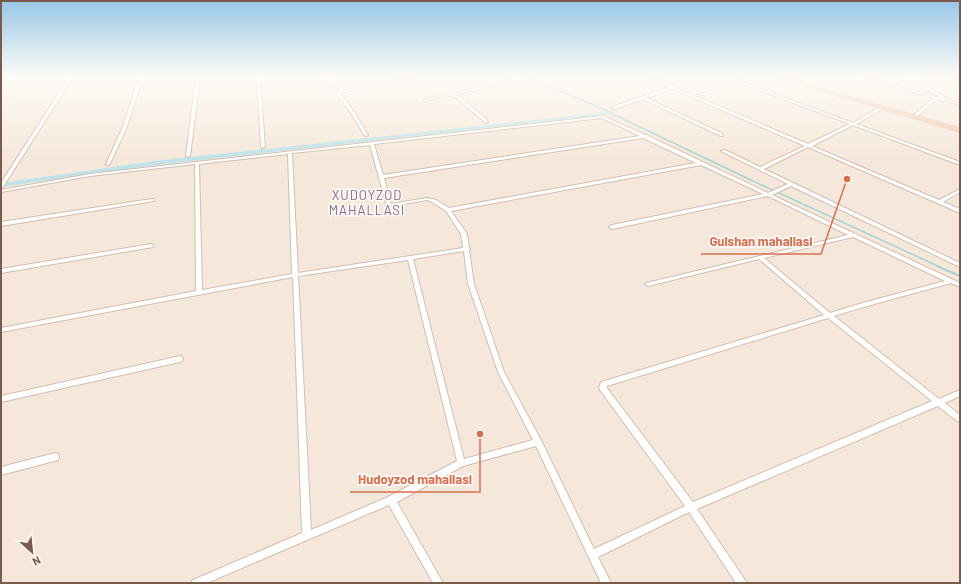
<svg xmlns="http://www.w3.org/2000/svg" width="961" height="584" viewBox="0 0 961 584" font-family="Barlow,sans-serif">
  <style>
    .residential { fill: #f5e8da }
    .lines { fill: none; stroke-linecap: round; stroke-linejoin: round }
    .stream-far1 { stroke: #a5d3da; stroke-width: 1.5 }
    .stream { stroke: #a5d3da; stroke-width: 2 }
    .canal { fill: #bfe3e8; fill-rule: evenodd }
    .minor-casing { stroke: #d1beb0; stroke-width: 2 }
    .trunk-casing { stroke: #dad1cd; stroke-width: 2 }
    .minor { fill: #fff; fill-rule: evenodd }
    .trunk { fill: #f9c8a4; fill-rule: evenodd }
    .labels { text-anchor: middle; stroke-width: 3.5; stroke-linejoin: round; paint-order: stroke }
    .neighbourhood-label { font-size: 13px; letter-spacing: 1px; fill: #846695; stroke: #fffaf3 }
    .leader { fill: none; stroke: #dc6d51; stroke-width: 1.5 }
    .callout-dot { fill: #dc6d51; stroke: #fffaf3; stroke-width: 1.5 }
    .callout-label { font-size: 13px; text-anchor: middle; font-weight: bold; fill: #dc6d51; stroke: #fffaf3; stroke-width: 3.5; stroke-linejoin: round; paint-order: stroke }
  </style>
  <rect width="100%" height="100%" fill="#fdf6ec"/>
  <path class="residential" d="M1 77H960V583H1Z"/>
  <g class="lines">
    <path class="stream-far1" d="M525 77 592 104 753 181 940 267"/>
    <path class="stream" d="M937 266 960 276"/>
    <path class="canal" d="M609 112 611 113V114L155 165 1 187V183L155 161Z"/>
    <g class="minor-casing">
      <path id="minor" d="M10 77H13L1 88V85Z
        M69 77H73L3 187 1 188V183Z
        M139 77H143L126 129 110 164 108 165H106V164L122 129Z
        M196 77H200L190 156 188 157 186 156Z
        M257 77H260L265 147 263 148 261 147Z
        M323 77H326L339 91 415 77H420L340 93 354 112 368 135 366 136 364 135C353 113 338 96 323 77Z
        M647 77H651L674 86H676V88L690 94 732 80 726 78V77H729L735 79 745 77V78L738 80 853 123 882 106H884V108L856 124 960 162V165L853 125 812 146 939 200 960 189V192L943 202 960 209V213L808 147 764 169 960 263V267L791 186 772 195 960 283V287L951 283 867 306 834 316 939 399 960 390V396L945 403 960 415V422L957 421 938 406 697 509 747 583H736L689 512 598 557 611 583H601L536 446 463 466 397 502 443 583H433L389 505 207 583H191L193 580 302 533 293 277 1 332V328L196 291 195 164 90 176 1 192V190L90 174 603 116 645 135H647L648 136 768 193 788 184 721 151 725 150 760 167 805 146 673 89 646 98 723 134V136H721L643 99 614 109H612V107L670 87ZM735 81 850 124 808 144 693 95ZM602 118 640 136 383 175 374 144ZM643 138 696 163 449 208 436 200 427 198 391 204 384 178ZM370 145 387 207 427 200 432 202 446 211 461 234 463 248 298 273 292 153ZM288 154 292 274 202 290 199 164ZM701 165 763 194 612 225 610 226 609 227 610 228 612 229 768 196 848 235 646 283 645 284 646 285 648 286 759 259 824 315 601 382 599 388 600 390 685 506 594 549 541 440 504 372 474 284 469 250 470 249 469 248 467 234 451 211ZM853 237 945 281 866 302 830 313 764 258ZM464 251 468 284 498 372 533 440 464 459 413 259ZM408 260 457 461 388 497 311 530 298 276ZM828 318 932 401 693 502 607 388V386Z
        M799 77H802L798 81H796L795 80Z
        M858 77H862L941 98 907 77H911L945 97V99L960 103V105L938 99 917 116H915V114L934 98Z
        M950 77H954L960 80V82Z
        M521 78H522V80L456 94 483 116 488 122 486 123 453 95 425 101 423 100Z
        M152 199H154V201L1 226V222Z
        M151 244 153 245 154 246 153 247 1 273V269Z
        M180 356 182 357 183 359 182 361 180 362 1 402V396Z
        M55 453 58 454 59 457 58 460 1 475V467Z"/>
    </g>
    <g class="trunk-casing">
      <path id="trunk" d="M774 77H781L960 128V132Z"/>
    </g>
    <use href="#minor" class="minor"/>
    <use href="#trunk" class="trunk"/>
  </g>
  <linearGradient id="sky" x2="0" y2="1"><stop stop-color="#97c7e8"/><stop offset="0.49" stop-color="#fefbf6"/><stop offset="1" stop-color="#fefbf6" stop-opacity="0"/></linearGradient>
  <rect width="961" height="158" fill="url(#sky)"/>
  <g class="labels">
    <g class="neighbourhood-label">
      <text x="367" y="200">XUDOYZOD<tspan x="367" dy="15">MAHALLASI</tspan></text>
    </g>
  </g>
  <path class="leader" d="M847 179L821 254H701M480 434L480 492H350"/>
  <g class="callout-dot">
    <circle cx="847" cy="179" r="4"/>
    <circle cx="480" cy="434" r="4"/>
  </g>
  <g class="callout-label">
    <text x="761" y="246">Gulshan mahallasi</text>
    <text x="415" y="484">Hudoyzod mahallasi</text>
  </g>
  <rect width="961" height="584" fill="none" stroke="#7a5c4d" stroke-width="4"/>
  <g transform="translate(32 552) rotate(153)" stroke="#fffaf3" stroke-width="3" paint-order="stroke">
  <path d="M0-3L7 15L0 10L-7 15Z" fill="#7a5c4d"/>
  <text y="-6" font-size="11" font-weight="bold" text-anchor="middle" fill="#7a5c4d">N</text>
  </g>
</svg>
